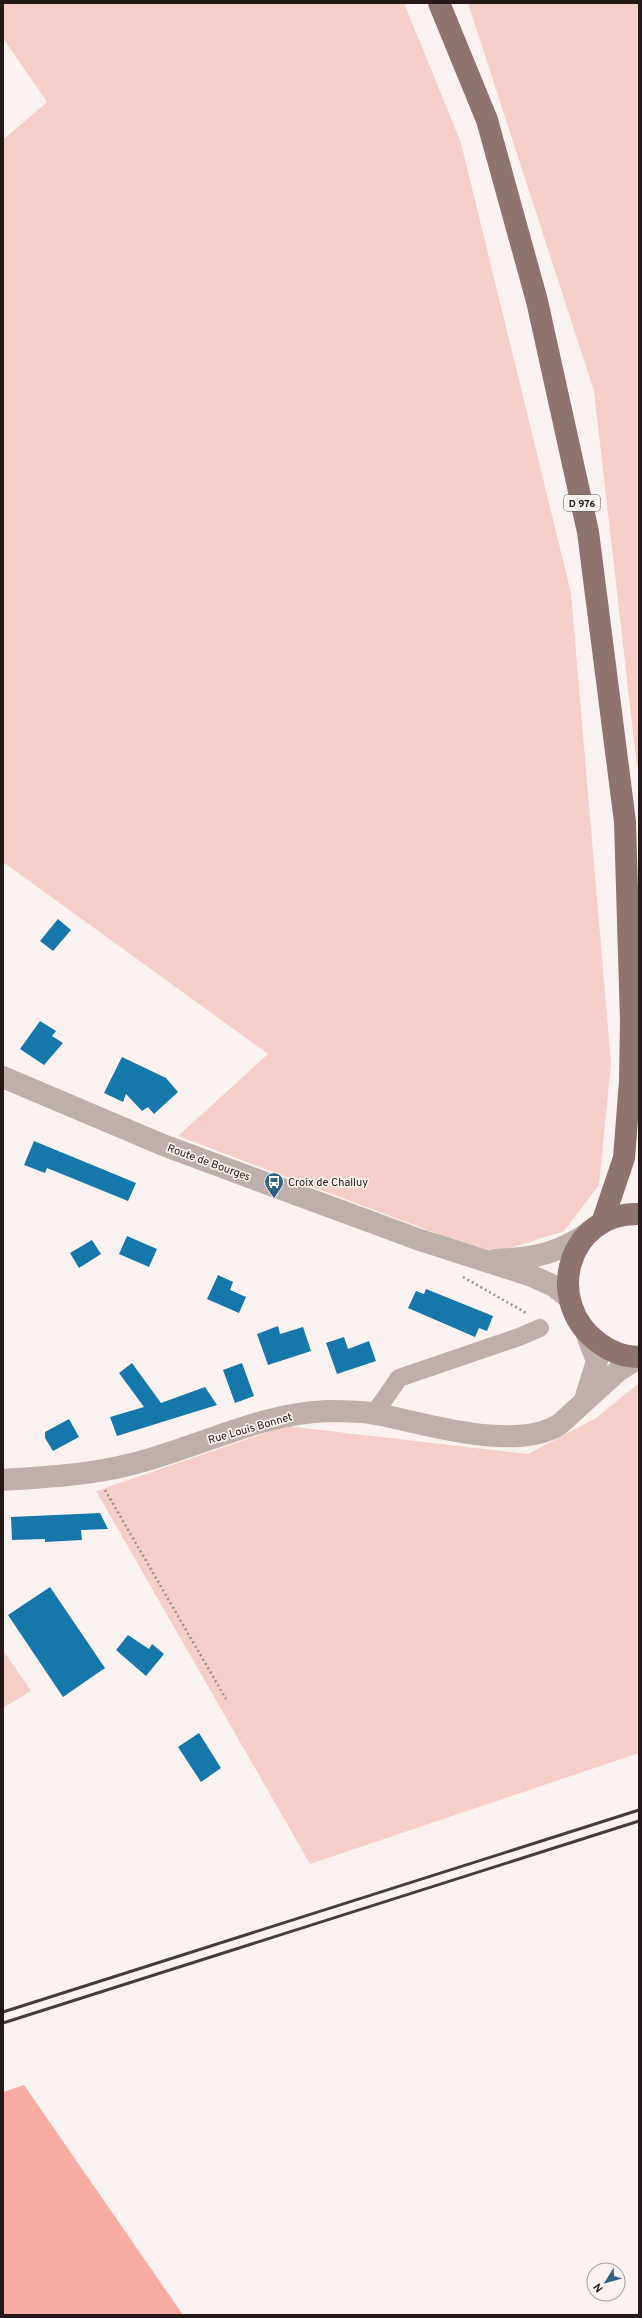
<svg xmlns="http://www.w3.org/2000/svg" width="642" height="2318" viewBox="0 0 642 2318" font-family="Overpass,sans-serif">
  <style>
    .green { fill: #f6cec9 }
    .forest { fill: #f8aca4 }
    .building { fill: #1678aa }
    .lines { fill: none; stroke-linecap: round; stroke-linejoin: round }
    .path { stroke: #9d9291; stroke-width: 2.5; stroke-dasharray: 2 3; stroke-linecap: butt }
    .minor { stroke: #beaeac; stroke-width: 18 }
    .tertiary { stroke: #beaeac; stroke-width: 22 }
    .primary { stroke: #8f7370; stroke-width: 22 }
    .rail { stroke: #483c3b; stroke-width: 3 }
    .labels { text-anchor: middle; stroke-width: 3.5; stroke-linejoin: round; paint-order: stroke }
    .shield { fill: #faf2f1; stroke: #655958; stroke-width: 1 }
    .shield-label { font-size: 10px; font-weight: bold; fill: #251817 }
    .street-label { font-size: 11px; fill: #251817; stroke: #faf2f1 }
    .poi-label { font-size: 11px; fill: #251817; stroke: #faf2f1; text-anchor: start }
  </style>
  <rect width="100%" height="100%" fill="#faf2f1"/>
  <path class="green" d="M3 3H404L461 143 571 593 611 1064 599 1185 564 1231 491 1254 178 1136 268 1054 3 862V140L47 102 3 38Z
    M468 3H639V765L637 767 594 391Z
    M639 1383V1753L310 1864 96 1491 286 1426 528 1454 596 1418Z
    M3 1650 31 1691 3 1708Z"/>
  <path class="forest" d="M24 2085 183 2315H3V2092Z"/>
  <path class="building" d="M58 919 71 930 53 951 40 941Z
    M40 1021 56 1031 52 1036 63 1043 44 1065 20 1049Z
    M122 1057 166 1078 178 1092 154 1114 148 1107 142 1111 126 1094 123 1102 104 1093Z
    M34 1141 136 1183 128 1201 47 1168 45 1173 24 1165Z
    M127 1236 157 1249 149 1267 119 1254Z
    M92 1240 101 1254 79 1268 70 1253Z
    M218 1275 233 1282 230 1290 246 1297 239 1313 207 1299Z
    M426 1289 493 1316 487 1331 479 1328 475 1337 408 1308 416 1291 424 1294Z
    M278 1326 280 1334 303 1327 311 1351 268 1365 257 1334Z
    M344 1337 348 1349 369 1341 376 1361 337 1374 326 1343Z
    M132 1363 161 1403 205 1387 217 1405 117 1436 110 1417 144 1407 119 1373Z
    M242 1363 254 1396 235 1403 223 1370Z
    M69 1419 79 1437 53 1451 45 1438V1432Z
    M100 1513 108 1529 81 1530 82 1540 45 1542V1539L12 1540 11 1517Z
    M50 1587 105 1668 63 1697 8 1615Z
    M128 1635 149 1649 152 1644 164 1654 146 1676 116 1650Z
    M199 1733 221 1768 201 1782 178 1747Z"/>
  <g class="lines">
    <path class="path" d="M463 1277 528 1314
      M105 1490 226 1699"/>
    <path class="minor" d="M374 1414 399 1378 519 1337 540 1328"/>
    <path class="tertiary" d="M3 1077 163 1145 417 1239 532 1276 554 1286 568 1297
      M496 1260C535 1258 558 1254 591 1231
      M585 1400 597 1361 587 1335
      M3 1480C46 1477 90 1475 132 1464 197 1448 260 1413 328 1411 343 1411 361 1411 376 1414 425 1423 516 1453 560 1424L618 1371 639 1358"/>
    <path class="primary" d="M439 3 487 120 537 301 588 532 625 822 631 1021 630 1081 624 1158 602 1223
      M639 1214C567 1212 543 1303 599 1343 611 1352 625 1357 639 1357"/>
    <path class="rail" d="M3 2012 639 1810
      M3 2023 639 1821"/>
  </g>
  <defs>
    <g id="bus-pin" transform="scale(1)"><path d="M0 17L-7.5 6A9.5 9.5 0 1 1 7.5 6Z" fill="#326381" stroke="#faf2f1"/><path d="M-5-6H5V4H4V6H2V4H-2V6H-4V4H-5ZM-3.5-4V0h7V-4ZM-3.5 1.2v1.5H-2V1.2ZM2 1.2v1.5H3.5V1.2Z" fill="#fff"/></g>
  </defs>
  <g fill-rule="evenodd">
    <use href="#bus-pin" x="274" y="1182"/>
  </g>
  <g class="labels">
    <rect class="shield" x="564" y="495" width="36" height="16" rx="3"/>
    <g class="shield-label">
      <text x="582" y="507">D 976</text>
    </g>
    <g class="street-label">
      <text transform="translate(209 1162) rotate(20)" y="4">Route de Bourges</text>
      <text transform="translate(250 1428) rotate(-16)" y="4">Rue Louis Bonnet</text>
    </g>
    <g class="poi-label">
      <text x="288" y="1186">Croix de Challuy</text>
    </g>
  </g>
  <rect width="642" height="2318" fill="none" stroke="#251817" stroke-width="8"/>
  <g transform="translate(606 2282) rotate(233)"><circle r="19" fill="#faf2f1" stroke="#a59b9a"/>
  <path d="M0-3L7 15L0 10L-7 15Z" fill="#326381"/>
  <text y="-6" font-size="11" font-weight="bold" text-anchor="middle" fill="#251817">N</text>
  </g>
</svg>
